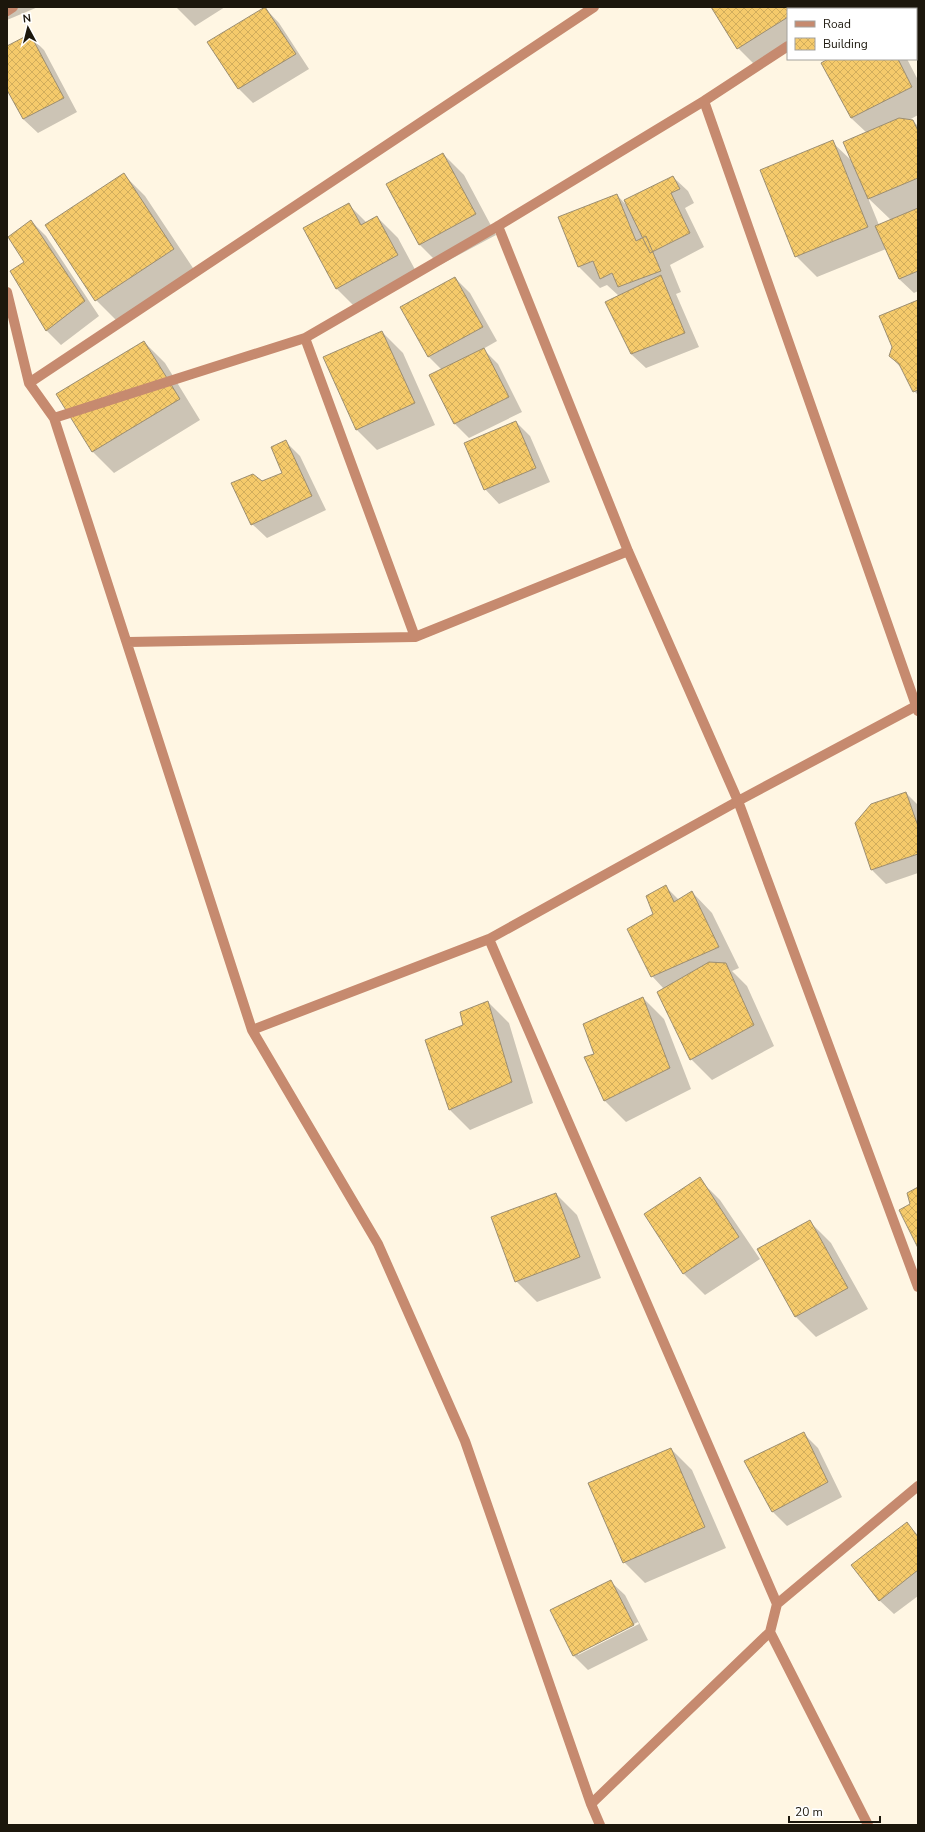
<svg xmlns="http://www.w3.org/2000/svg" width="925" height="1832" viewBox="0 0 925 1832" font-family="'Nunito Sans',sans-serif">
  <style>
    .shadow { fill: #0003; fill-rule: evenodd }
    .building { fill: url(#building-cross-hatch); stroke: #9c8e72 }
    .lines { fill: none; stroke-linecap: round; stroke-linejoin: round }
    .minor { stroke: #c68a6f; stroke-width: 10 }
  </style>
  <defs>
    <pattern id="building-cross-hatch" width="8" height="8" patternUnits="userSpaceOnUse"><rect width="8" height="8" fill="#f5ca6b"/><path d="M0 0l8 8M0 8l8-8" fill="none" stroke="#d1ad5c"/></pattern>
  </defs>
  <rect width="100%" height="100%" fill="#fff6e3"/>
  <path class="shadow" d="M7 7H38L7 20Z
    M176 7H225L195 26Z
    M712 7H805L806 9H788V51L759 69 738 48Z
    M817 7H865L862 9H819Z
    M265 8 279 23 309 69 253 103 239 89 209 42Z
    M30 36 44 50 77 112 38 133 23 119 7 88V48Z
    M831 59H907L918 80V115L909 120 913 121 918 126V291L914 293 899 279 886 249 817 277 796 256 832 142 853 162 867 133 851 118ZM868 198 891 220 879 225Z
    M443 154 464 175 496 235 440 265 419 244Z
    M124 175 145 196 195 271 117 321 96 300Z
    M673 177 688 191 694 203 685 208 704 247 670 265 681 292 676 294 699 347 646 368 631 354 606 303 619 296 607 285 600 288 579 267 617 195 627 206Z
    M349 205 367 223 377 217 398 238 419 277 358 310 337 289Z
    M31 221 46 236 99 316 61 345 47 331 11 272 25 262Z
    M455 278 470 293 497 341 483 349 498 364 522 412 469 438 455 424 442 370 428 356Z
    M918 301V395L914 391 903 370 890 356Z
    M382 332 403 353 435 425 377 450 356 429Z
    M144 342 165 363 200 420 114 473 93 452 58 395Z
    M516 422 530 436 550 482 499 504 485 489Z
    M285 441 300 456 326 510 267 538 252 524 262 483 284 473Z
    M906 793 918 805V873L886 884 872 870 856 823Z
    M666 887 679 900 692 892 712 913 739 968 732 971 747 986 774 1046 712 1080 691 1059 658 993 664 989 652 976 655 914Z
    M643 998 664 1019 691 1089 626 1122 605 1101 596 1055Z
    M488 1002 509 1023 533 1103 470 1130 449 1109 464 1025Z
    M699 1179 720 1200 760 1259 705 1295 684 1274 645 1215Z
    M556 1194 577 1215 601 1278 537 1302 516 1281Z
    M810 1222 831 1243 868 1309 816 1337 795 1316Z
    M804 1434 818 1448 842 1497 787 1526 773 1512 746 1461Z
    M671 1449 692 1470 726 1548 645 1583 624 1562Z
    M907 1524 918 1535V1596L894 1614 879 1600Z
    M610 1581 625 1595 648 1640 588 1670 574 1656 551 1610ZM638 1622 639 1624 578 1655V1652Z"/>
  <path class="building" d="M265 7 296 54 238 89 207 42Z
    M711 7H798L800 9H788V17L737 49Z
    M30 34 64 98 23 119 7 90V46Z
    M828 59H898L912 87 851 118 821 63Z
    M899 118 913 120 918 131V178L868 199 843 142Z
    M833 140 868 227 795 257 760 170Z
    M443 153 476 214 419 245 386 184Z
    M124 173 174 249 95 301 45 225Z
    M673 176 680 189 671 193 690 233 650 253 624 200Z
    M617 194 636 241 646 236 661 271 618 287 612 273 600 279 593 261 578 267 558 217Z
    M349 203 361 225 377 216 398 255 336 289 303 228Z
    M918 208V271L899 279 875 226Z
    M31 220 85 301 46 331 10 271 24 262 8 237Z
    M661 275 685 333 631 354 605 302Z
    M455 277 483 327 428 357 400 307Z
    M918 300V390L913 392 899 364 889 356 892 347 879 316Z
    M382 331 415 403 356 430 323 357Z
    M144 341 180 399 92 452 56 394Z
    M484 348 509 397 454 424 429 375Z
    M516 421 536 468 484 490 464 443Z
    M286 440 312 496 251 525 231 483 253 474 262 481 282 473 271 447Z
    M906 792 918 826V854L871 870 855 823 871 804Z
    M666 885 674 902 692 891 719 947 651 977 627 929 653 914 646 896Z
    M709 962 726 963 754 1025 690 1060 657 992Z
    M643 997 670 1068 604 1101 584 1057 594 1054 583 1024Z
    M488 1001 512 1082 449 1110 425 1040 463 1025 460 1012Z
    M700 1177 739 1237 683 1274 644 1214Z
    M918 1187V1248L899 1210 910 1204 907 1193Z
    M556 1193 580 1257 515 1282 491 1217Z
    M810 1220 848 1288 795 1317 757 1249Z
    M804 1432 828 1482 772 1512 744 1461Z
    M671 1448 705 1527 623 1563 588 1483Z
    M907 1522 918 1537V1570L879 1601 851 1565Z
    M611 1580 634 1625 573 1656 550 1610Z"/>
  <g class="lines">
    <path class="minor" d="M916 7 918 12
      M845 9 848 7
      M7 11 13 7
      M704 101 918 711
      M498 226 628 551 738 801 918 1287
      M7 292 29 383 54 418 252 1030 378 1244 465 1441 591 1804 600 1825
      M305 338 415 637
      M29 383 594 7
      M54 418 305 338 498 226 704 101 788 46
      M128 642 415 637 628 551
      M489 939 777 1604
      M252 1030 489 939 738 801 918 705
      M770 1632 868 1825
      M591 1804 770 1632 777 1604 918 1486"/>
  </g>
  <rect width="925" height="1832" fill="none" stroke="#1c170c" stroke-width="16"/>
  <rect x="787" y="8" width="130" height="52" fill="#ffffff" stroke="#a4a29e"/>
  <rect x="795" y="21" width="20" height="6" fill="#c68a6f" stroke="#a4a29e"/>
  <text x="823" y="28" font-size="12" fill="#1c170c">Road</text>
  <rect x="795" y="38" width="20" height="12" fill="url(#building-cross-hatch)" stroke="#a4a29e"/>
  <text x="823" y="48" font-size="12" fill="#1c170c">Building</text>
  <g transform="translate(28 28) rotate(353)" stroke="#ffffff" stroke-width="3" paint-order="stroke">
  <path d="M0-3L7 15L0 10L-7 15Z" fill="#1c170c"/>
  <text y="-6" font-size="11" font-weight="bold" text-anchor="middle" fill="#1c170c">N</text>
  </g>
  <path d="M789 1816v6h91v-6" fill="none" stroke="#1c170c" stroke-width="2"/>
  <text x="795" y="1816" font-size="12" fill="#1c170c" stroke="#ffffff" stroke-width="3" paint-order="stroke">20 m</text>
</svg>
